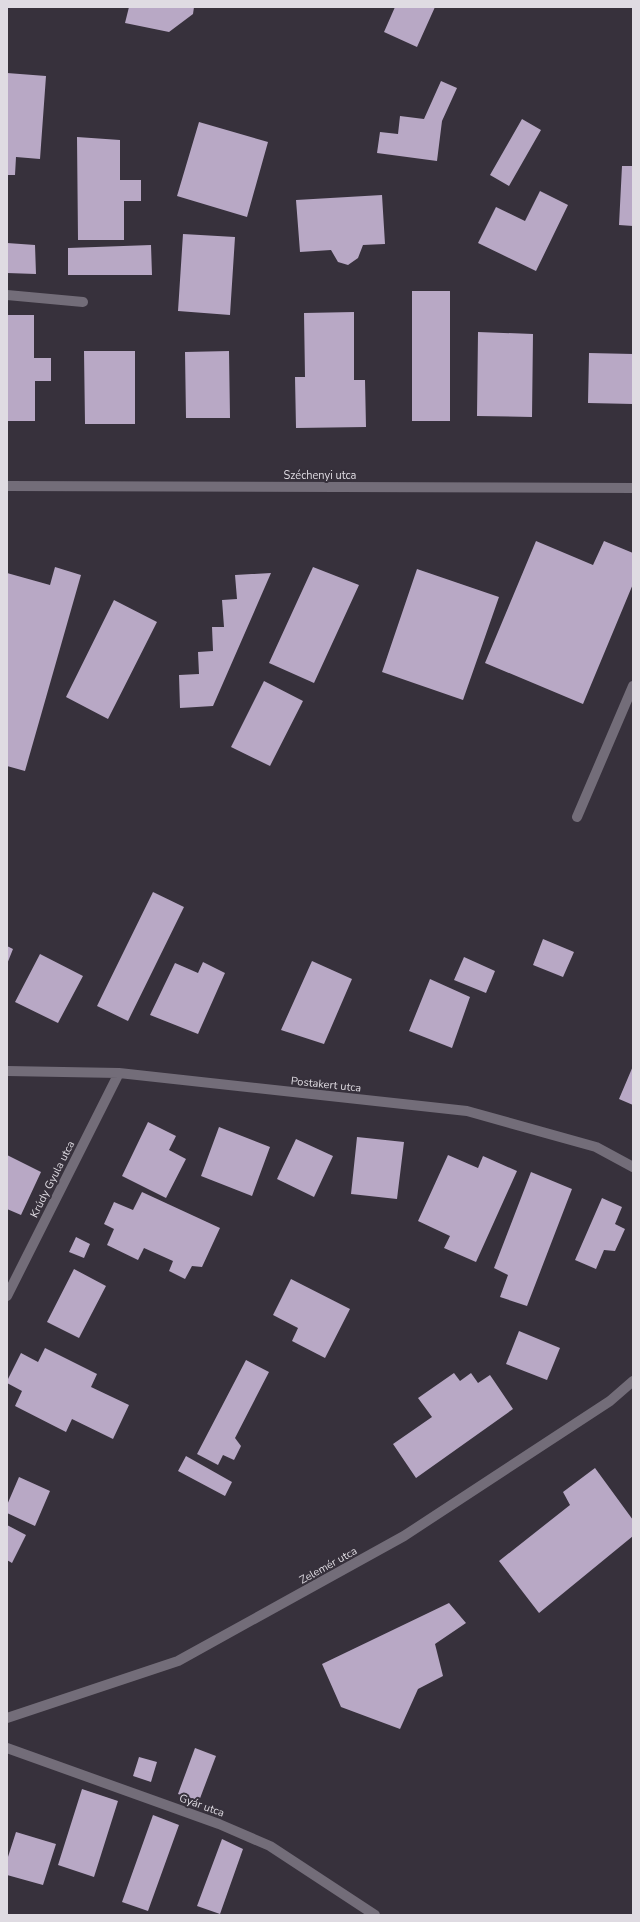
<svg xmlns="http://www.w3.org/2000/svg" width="640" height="1922" viewBox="0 0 640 1922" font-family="'Nunito Sans',sans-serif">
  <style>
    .building { fill: #b8a8c5 }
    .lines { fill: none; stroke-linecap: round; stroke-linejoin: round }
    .minor { stroke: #736d79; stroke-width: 10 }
    .labels { text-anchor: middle; stroke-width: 4; stroke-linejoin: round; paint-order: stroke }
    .street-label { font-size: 11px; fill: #dfdbe2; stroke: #37313c }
  </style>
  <rect width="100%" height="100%" fill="#37313c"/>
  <path class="building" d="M129 7H194L193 14 169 32 125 23Z
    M395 7H435L417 47 384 32Z
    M7 73 46 76 40 159 16 157 15 175H7Z
    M441 81 457 88 442 121 437 161 377 153 380 132 398 134 400 116 424 119Z
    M522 119 541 130 509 186 490 175Z
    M199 122 268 142 247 217 177 196Z
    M77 137 120 140V180H141V201H124V240H78Z
    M622 166H633V226L619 225Z
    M540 191 568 205 536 271 478 243 496 207 525 221Z
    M382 195 385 244 363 245 358 258 348 265 338 262 331 250 300 252 296 200Z
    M183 234 235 237 230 315 178 311Z
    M7 243 35 245 36 274 7 273Z
    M151 245 152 275H68V248Z
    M412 291H450V421H412Z
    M354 312V380H365L366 427 296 428 295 377H305L304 313Z
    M7 315H34V358H51V381H35V421H7Z
    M478 332 533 334 532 417 477 416Z
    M84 351H135V424H85Z
    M229 351 230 418H186L185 352Z
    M589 353 633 354V404L588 403Z
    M536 541 593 565 604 541 633 553V584L583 704 485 663Z
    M55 567 81 575 25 771 7 766V573L50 585Z
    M313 567 359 585 314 683 269 663Z
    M417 569 499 597 463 700 382 672Z
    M271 573 213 706 180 708 179 675 199 674 198 652 213 651 212 627H224L222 600 237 599 235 575Z
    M114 600 157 622 108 719 66 697Z
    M264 681 303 701 270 766 231 747Z
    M153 892 184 907 128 1021 97 1006Z
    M543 939 574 952 563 977 533 965Z
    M7 946 13 949 7 964Z
    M40 954 83 976 58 1023 15 1002Z
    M464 957 495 971 486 993 454 980Z
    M312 961 352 979 324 1044 281 1030Z
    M203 962 225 973 198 1034 150 1015 175 963 198 973Z
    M430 979 470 997 452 1048 409 1031Z
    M633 1066V1105L619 1099Z
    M148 1122 176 1136 169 1150 186 1159 166 1198 122 1176Z
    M219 1127 270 1147 252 1196 201 1176Z
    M357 1137 404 1142 397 1199 351 1194Z
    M296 1139 333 1156 314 1197 277 1179Z
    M7 1155 41 1172 21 1215 7 1209Z
    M448 1155 478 1168 483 1156 517 1171 476 1262 444 1248 450 1236 418 1221Z
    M531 1172 572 1189 527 1306 500 1297 508 1275 494 1268Z
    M142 1192 220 1228 202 1267 192 1266 185 1279 169 1271 173 1261 144 1248 138 1260 107 1245 114 1229 104 1224 114 1202 133 1210Z
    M602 1198 622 1207 615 1224 625 1229 615 1251 604 1250 596 1269 575 1260Z
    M76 1237 90 1244 84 1258 69 1252Z
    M74 1269 106 1286 79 1338 47 1322Z
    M291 1279 350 1309 325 1358 292 1341 298 1328 273 1315Z
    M519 1331 560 1348 547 1380 506 1364Z
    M45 1348 97 1374 91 1387 129 1405 113 1439 72 1419 66 1432 15 1406 22 1391 7 1383V1381L21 1353 38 1362Z
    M246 1360 269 1372 235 1438 241 1446 234 1460 223 1455 218 1465 197 1454Z
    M454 1373 460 1381 471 1373 478 1383 490 1375 513 1409 416 1478 393 1444 432 1417 418 1398Z
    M186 1456 232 1482 225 1496 178 1471Z
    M595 1468 633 1520V1536L539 1613 499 1561 570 1505 563 1492Z
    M19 1477 50 1491 35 1526 7 1513V1505Z
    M7 1525 26 1535 12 1563 7 1560Z
    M449 1603 466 1623 435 1644 443 1676 418 1689 400 1729 341 1707 322 1664Z
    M195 1748 216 1756 199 1801 178 1794Z
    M139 1757 157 1762 151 1782 133 1776Z
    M82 1789 118 1801 94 1877 58 1865Z
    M153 1815 179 1825 148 1911 122 1902Z
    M16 1832 56 1844 43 1885 7 1875V1860Z
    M222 1839 243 1849 220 1914 197 1906Z"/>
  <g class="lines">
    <path class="minor" d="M7 295 83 302
      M7 486 633 488
      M577 817 633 686
      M7 1071 119 1073 467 1111 596 1147 633 1167
      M7 1296 119 1073
      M7 1718 178 1661 404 1536 610 1401 633 1381
      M7 1748 219 1824 270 1846 375 1915"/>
  </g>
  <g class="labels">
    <g class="street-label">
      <text x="320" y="479">Széchenyi utca</text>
      <text transform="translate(326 1084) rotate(6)" y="4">Postakert utca</text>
      <text transform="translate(52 1179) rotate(-63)" y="4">Krúdy Gyula utca</text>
      <text transform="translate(328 1565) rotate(-29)" y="4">Zelemér utca</text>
      <text transform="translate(202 1805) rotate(20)" y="4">Gyár utca</text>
    </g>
  </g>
  <rect width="640" height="1922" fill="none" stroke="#dfdbe2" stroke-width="16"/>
</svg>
